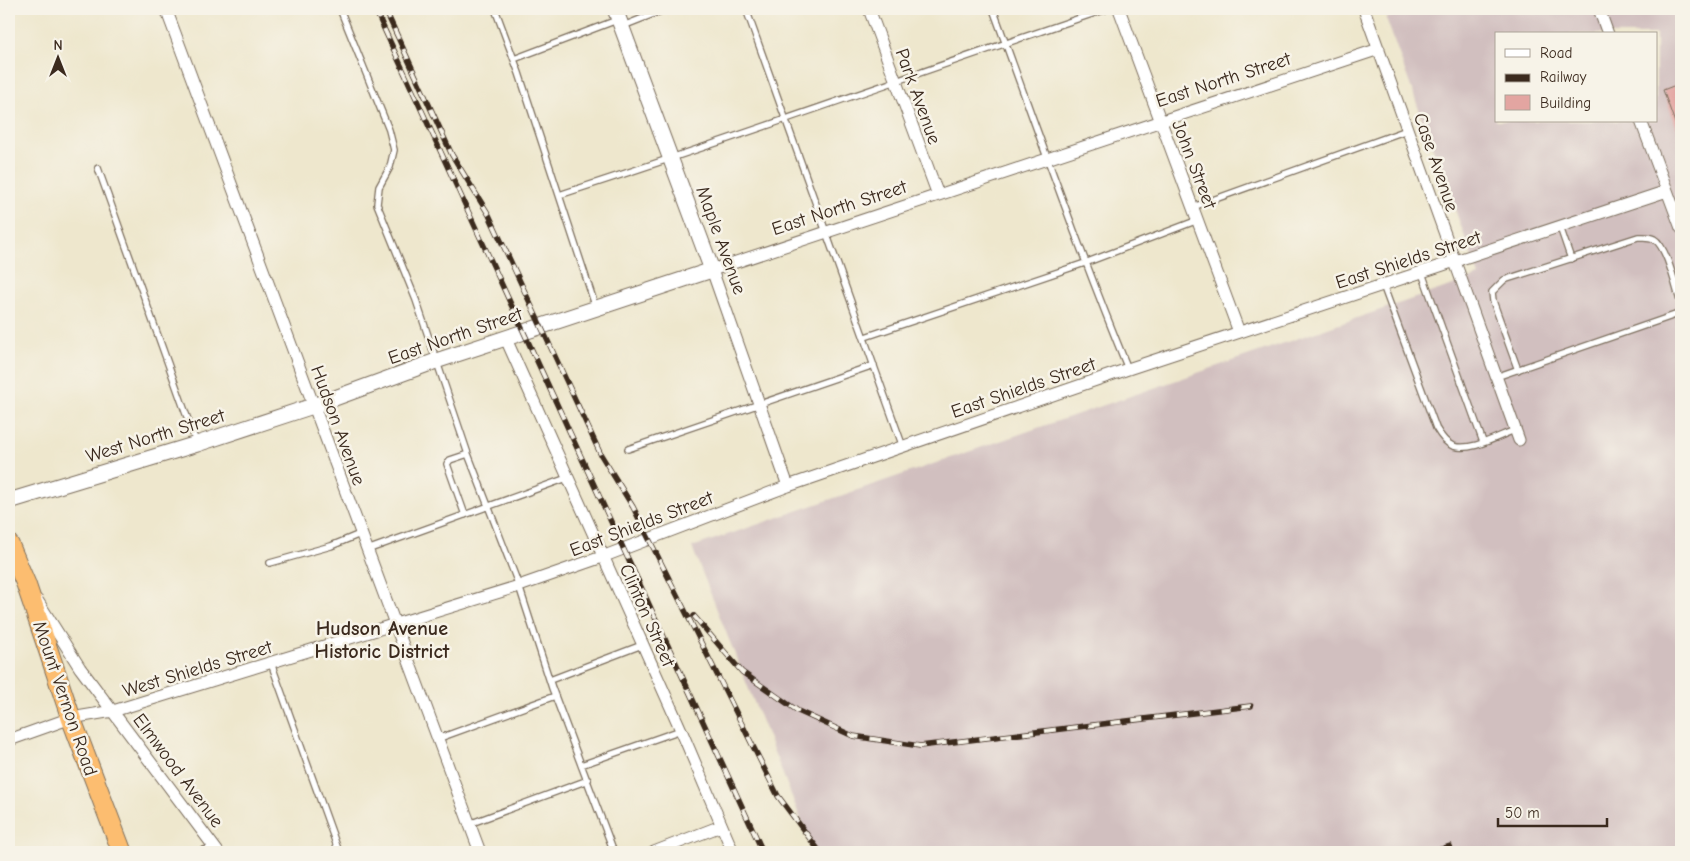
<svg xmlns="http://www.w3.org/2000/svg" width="1690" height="861" viewBox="0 0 1690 861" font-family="'Comic Neue',sans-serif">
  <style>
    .industrial { fill: #d1bfbf; fill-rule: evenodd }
    .building { fill: #e3a5a1 }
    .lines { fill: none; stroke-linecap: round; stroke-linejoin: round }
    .service-casing { stroke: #7a6c5b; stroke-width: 8 }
    .minor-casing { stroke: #7a6c5b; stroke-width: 13 }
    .tertiary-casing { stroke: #7a6c5b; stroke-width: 17 }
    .trunk-casing { stroke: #7a6c5b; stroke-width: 21 }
    .service { stroke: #fff; stroke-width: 5.5 }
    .minor { stroke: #fff; stroke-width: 11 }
    .tertiary { stroke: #fff; stroke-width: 15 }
    .trunk { stroke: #fcbd6f; stroke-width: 19 }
    .rail-casing { stroke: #3b2a1e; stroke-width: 5.5 }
    .rail { stroke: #f7f3e8; stroke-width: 4; stroke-dasharray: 11; stroke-linecap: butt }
    .labels { text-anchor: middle; stroke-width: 5; stroke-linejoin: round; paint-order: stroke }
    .street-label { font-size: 19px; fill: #3b2a1e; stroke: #f7f3e8 }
    .neighbourhood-label { font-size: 20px; font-weight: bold; fill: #3b2a1e; stroke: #f7f3e8 }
  </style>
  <rect width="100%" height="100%" fill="#f7f3e8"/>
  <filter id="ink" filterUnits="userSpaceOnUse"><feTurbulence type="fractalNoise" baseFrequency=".02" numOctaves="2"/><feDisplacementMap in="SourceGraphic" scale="10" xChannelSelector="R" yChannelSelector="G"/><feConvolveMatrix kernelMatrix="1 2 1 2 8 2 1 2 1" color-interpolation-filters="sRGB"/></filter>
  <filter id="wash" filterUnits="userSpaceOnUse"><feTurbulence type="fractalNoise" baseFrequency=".0096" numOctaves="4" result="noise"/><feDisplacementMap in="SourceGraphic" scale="20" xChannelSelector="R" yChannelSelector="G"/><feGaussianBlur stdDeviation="1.12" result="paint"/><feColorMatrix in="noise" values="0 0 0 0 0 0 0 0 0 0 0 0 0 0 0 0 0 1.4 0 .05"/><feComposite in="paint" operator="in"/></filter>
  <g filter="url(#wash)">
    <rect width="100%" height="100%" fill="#eee7cd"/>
    <path class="industrial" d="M1422 9H1681V852H814L692 547 1479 276 1386 18ZM1496 34H1656V121H1496Z"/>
    <g id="blocks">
      <path class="building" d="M1681 83V139L1663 90Z"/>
    </g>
  </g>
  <g filter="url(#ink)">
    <use href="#blocks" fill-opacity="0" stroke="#7a6c5b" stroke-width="1"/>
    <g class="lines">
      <g class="service-casing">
        <path id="service" d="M340 9 389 130 394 150 390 167 379 187 377 204 416 300 468 454 519 586 552 688 614 852
          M495 9 519 73 596 308
          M746 9 903 447
          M993 9C1037 129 1079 250 1128 369
          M623 26 666 9
          M514 59 617 20
          M98 168 196 442
          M559 195C743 136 924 70 1107 9
          M1193 207 1407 130
          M1560 227 1571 259
          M1422 273 1483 442
          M1383 285 1436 428C1440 435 1445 443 1453 446 1471 452 1498 436 1515 430
          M865 337 1085 263 1198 220
          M1518 370 1493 301 1492 292 1504 280 1638 237C1644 237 1649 236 1654 239 1667 246 1676 289 1681 304
          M1496 377 1681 313
          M628 449 874 365
          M465 515 447 464 450 460 468 454
          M367 550 567 478
          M270 563 331 546 360 534
          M271 663 339 852
          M550 680 642 645
          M437 739 555 696
          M581 765 681 730
          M469 824 588 780
          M198 852 214 847"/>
      </g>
      <g class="minor-casing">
        <path id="minor" d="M166 9 480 852
          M869 9 938 195
          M1119 9 1239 332
          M1364 9 1519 440
          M1599 9 1608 34
          M1641 121 1681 228
          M506 339 681 730 733 852
          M788 486 712 270 1379 49
          M37 600 80 668 218 852
          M9 740 71 718 113 711 519 586 602 557 788 486 1128 369 1667 191
          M654 852 721 826"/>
      </g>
      <g class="tertiary-casing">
        <path id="tertiary" d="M9 501 197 444 313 406 436 361 712 270 615 9"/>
      </g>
      <g class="trunk-casing">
        <path id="trunk" d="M9 544 26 584 71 718 122 852"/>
      </g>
      <use href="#service" class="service"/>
      <use href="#minor" class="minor"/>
      <use href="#tertiary" class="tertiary"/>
      <use href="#trunk" class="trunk"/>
      <g class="rail-casing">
        <path id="rail" d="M375 9 763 852
          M385 9 452 155 489 215 601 455 633 507 778 796 820 852
          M694 616 742 672 798 711 853 736 920 746 1251 706
          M1432 852 1450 846"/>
      </g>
      <use href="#rail" class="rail"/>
    </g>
  </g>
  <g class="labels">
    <g class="street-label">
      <text transform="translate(1223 79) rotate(-18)" y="7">East North Street</text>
      <text transform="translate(919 96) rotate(70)" y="7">Park Avenue</text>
      <text transform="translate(1437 162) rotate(71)" y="7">Case Avenue</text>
      <text transform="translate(1195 164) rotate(69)" y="7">John Street</text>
      <text transform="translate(839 207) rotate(-18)" y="7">East North Street</text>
      <text transform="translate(722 240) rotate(70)" y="7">Maple Avenue</text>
      <text transform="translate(1408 259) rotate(-18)" y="7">East Shields Street</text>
      <text transform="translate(455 335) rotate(-19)" y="7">East North Street</text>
      <text transform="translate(1023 387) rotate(-19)" y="7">East Shields Street</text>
      <text transform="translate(339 425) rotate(70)" y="7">Hudson Avenue</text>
      <text transform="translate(155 435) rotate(-17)" y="7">West North Street</text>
      <text transform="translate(641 523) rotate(-21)" y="7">East Shields Street</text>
      <text transform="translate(648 615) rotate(66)" y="7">Clinton Street</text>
      <text transform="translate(197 668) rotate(-17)" y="7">West Shields Street</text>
      <text transform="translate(66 698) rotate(71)" y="7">Mount Vernon Road</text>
      <text transform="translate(179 770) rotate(53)" y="7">Elmwood Avenue</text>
    </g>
    <g class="neighbourhood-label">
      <text x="382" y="635">Hudson Avenue<tspan x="382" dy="23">Historic District</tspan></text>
    </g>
  </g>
  <rect width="1690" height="861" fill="none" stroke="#f7f3e8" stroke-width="30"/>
  <rect x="1495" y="32" width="162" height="90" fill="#f7f3e8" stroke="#aca397"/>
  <rect x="1505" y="49" width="25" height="8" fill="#ffffff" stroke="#aca397"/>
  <text x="1540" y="58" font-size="15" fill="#3b2a1e">Road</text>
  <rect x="1505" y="74" width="25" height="8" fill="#3b2a1e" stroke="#aca397"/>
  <text x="1540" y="82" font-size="15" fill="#3b2a1e">Railway</text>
  <rect x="1505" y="95" width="25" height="15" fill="#e3a5a1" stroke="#aca397"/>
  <text x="1540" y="108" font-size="15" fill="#3b2a1e">Building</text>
  <g transform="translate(58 58)" stroke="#f7f3e8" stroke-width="4" paint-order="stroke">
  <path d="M0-4L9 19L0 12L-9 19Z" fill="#3b2a1e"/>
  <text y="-8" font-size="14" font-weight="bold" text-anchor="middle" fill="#3b2a1e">N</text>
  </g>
  <path d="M1498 818v8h109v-8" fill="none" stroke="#3b2a1e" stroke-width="2.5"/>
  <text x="1505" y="818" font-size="15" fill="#3b2a1e" stroke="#f7f3e8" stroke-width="4" paint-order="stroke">50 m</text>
</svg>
